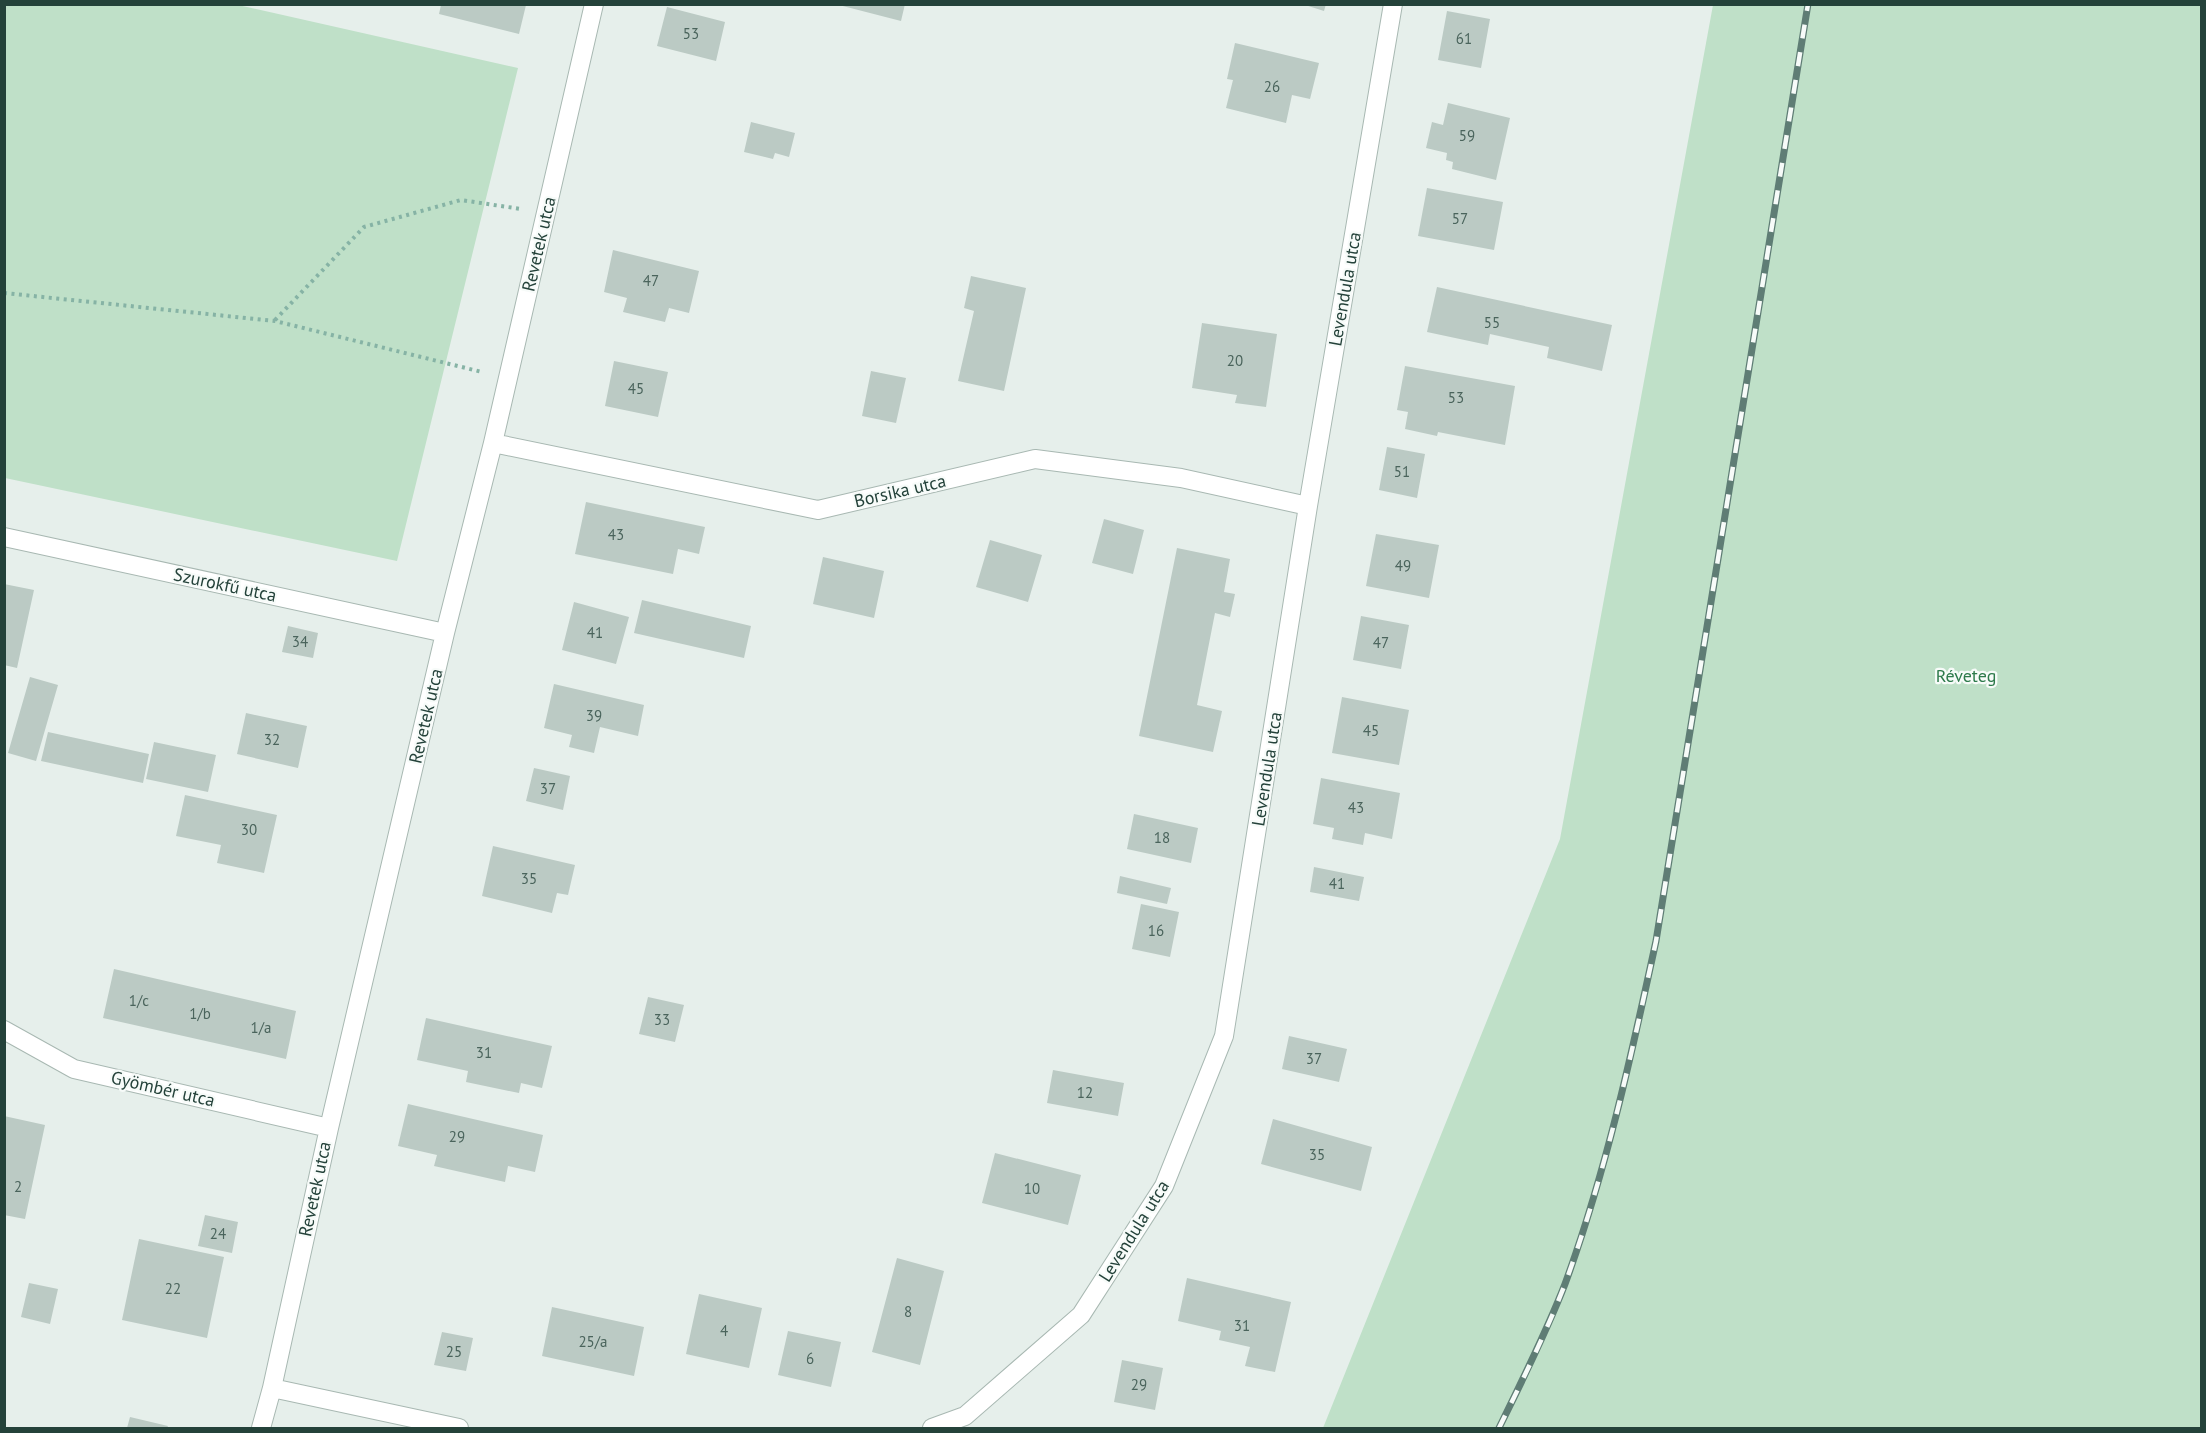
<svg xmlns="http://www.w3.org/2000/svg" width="2206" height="1433" viewBox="0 0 2206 1433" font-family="'PT Sans',sans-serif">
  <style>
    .green { fill: #bfe0c8 }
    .building { fill: #bbcac4 }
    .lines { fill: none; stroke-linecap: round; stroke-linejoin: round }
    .minor-casing { stroke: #a8b8b2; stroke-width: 20 }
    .path { stroke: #86b3a5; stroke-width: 4; stroke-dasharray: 3 4.5; stroke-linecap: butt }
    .minor { stroke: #fff; stroke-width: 18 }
    .rail-casing { stroke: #5f7d75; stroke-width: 7 }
    .rail { stroke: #f7fbf9; stroke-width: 4.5; stroke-dasharray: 14; stroke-linecap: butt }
    .labels { text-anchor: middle; stroke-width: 4.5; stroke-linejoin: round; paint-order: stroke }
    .number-label { font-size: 15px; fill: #4a645c }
    .street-label { font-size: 18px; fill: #24423a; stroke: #f7fbf9 }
    .park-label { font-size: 18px; fill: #2d7a4b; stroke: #f7fbf9 }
  </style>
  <rect width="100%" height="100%" fill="#e6efeb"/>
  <path class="green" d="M5 4 238 5 518 68 397 561 5 478Z
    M1713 5H2201V1428H1323L1560 839Z"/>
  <path class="building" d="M835 4H905L901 21Z
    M1302 4H1326L1324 11Z
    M441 5H526L519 34 439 14Z
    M667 7 725 22 716 61 657 46Z
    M1447 11 1490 19 1481 68 1438 60Z
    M1235 43 1319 63 1310 99 1292 95 1286 123 1226 108 1233 80 1227 79Z
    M1448 103 1510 118 1496 180 1452 169 1453 162 1446 160 1447 153 1426 148 1432 122 1443 125Z
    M751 122 795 133 789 157 775 153 773 159 744 152Z
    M1427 188 1503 202 1494 250 1418 236Z
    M613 250 699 271 689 313 669 308 665 322 623 312 627 298 604 292Z
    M971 276 1026 288 1004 391 958 381 974 311 964 308Z
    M1437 287 1612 325 1602 371 1547 358 1549 347 1490 334 1488 345 1427 332Z
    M1202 323 1277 334 1266 407 1235 403 1237 395 1192 388Z
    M614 361 668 372 658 417 605 406Z
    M1405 366 1515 386 1505 445 1438 432 1437 436 1405 429 1408 412 1397 410Z
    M871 371 906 378 896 423 862 416Z
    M1387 447 1425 454 1417 498 1379 490Z
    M586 502 705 527 699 554 678 549 673 574 575 554Z
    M1104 519 1144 530 1133 574 1092 563Z
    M1376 534 1439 545 1429 598 1366 586Z
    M990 540 1042 555 1028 602 976 587Z
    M1177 548 1230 559 1224 592 1235 594 1230 617 1215 613 1197 705 1222 711 1213 752 1139 736Z
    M823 557 884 571 874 618 813 604Z
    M4 584 34 590 17 668 4 665Z
    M642 600 751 626 744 658 634 633Z
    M574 602 629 617 616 664 562 650Z
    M1361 616 1409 625 1401 669 1353 660Z
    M288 626 318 633 313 658 282 652Z
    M30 677 58 685 36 761 8 753Z
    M554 684 644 705 638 736 600 727 594 753 569 747 572 735 544 728Z
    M1342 697 1409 710 1399 765 1332 753Z
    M246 713 307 726 298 768 237 754Z
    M48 732 149 754 143 783 41 761Z
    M154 742 216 755 208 792 146 779Z
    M534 768 570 776 563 810 526 801Z
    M1321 778 1400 793 1392 839 1365 833 1363 845 1332 839 1334 828 1313 824Z
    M185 795 277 815 264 873 217 863 221 845 176 836Z
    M1134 814 1198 828 1191 863 1127 849Z
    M493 846 575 865 568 895 557 893 552 913 482 896Z
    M1314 867 1364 877 1359 901 1310 892Z
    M1120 876 1171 888 1167 904 1117 893Z
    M1141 904 1179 912 1170 957 1132 949Z
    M114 969 296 1011 286 1059 103 1018Z
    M648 997 684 1005 675 1042 639 1034Z
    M426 1018 552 1046 542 1088 521 1083 519 1093 466 1082 468 1071 417 1060Z
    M1289 1036 1347 1049 1339 1082 1282 1069Z
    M1053 1070 1124 1083 1118 1116 1047 1103Z
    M408 1104 543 1135 535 1172 508 1166 505 1182 434 1166 437 1155 398 1146Z
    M4 1116 45 1125 25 1219 4 1215Z
    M1273 1119 1372 1147 1361 1191 1261 1164Z
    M995 1153 1081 1175 1068 1225 982 1203Z
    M205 1215 238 1222 232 1253 198 1246Z
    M139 1239 224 1257 207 1338 122 1320Z
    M897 1258 944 1271 920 1365 872 1352Z
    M1187 1278 1291 1302 1275 1372 1245 1366 1250 1347 1219 1340 1221 1331 1178 1321Z
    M29 1283 58 1289 50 1324 21 1317Z
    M699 1294 762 1308 749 1368 686 1354Z
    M552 1307 644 1327 634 1376 542 1356Z
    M788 1331 841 1342 831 1387 778 1375Z
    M442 1332 473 1338 466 1371 434 1365Z
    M1122 1360 1163 1368 1155 1410 1114 1402Z
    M130 1417 168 1426 167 1428H127Z"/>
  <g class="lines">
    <g class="minor-casing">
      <path id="minor" d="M493 443 818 510 1035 459 1181 478 1308 506
        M4 537 445 633
        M4 1030 74 1069 329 1128
        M272 1388 459 1428
        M261 1428 272 1388 329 1128 445 633 493 443 594 4
        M932 1428 965 1416 1081 1315 1164 1186 1224 1036 1308 506 1393 4"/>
    </g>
    <path class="path" d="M4 293 275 321 482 372
      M275 320 364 227 461 200 521 209"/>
    <use href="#minor" class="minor"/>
    <g class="rail-casing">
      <path id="rail" d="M1499 1428C1522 1381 1546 1333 1565 1284 1606 1172 1631 1057 1656 941L1808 4"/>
    </g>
    <use href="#rail" class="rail"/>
  </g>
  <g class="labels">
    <g class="number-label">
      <text x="691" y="39">53</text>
      <text x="1464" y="44">61</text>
      <text x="1272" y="92">26</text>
      <text x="1467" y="141">59</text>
      <text x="1460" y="224">57</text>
      <text x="651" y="286">47</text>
      <text x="1492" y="328">55</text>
      <text x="1235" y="366">20</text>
      <text x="636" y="394">45</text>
      <text x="1456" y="403">53</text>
      <text x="1402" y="477">51</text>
      <text x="616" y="540">43</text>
      <text x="1403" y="571">49</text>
      <text x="595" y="638">41</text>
      <text x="300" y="647">34</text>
      <text x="1381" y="648">47</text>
      <text x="594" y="721">39</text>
      <text x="1371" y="736">45</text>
      <text x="272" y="745">32</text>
      <text x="548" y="794">37</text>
      <text x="1356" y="813">43</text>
      <text x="249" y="835">30</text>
      <text x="1162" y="843">18</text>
      <text x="529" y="884">35</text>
      <text x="1337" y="889">41</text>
      <text x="1156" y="936">16</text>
      <text x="139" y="1006">1/c</text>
      <text x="200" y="1019">1/b</text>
      <text x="662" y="1025">33</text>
      <text x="261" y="1033">1/a</text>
      <text x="484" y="1058">31</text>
      <text x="1314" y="1064">37</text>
      <text x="1085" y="1098">12</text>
      <text x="457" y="1142">29</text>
      <text x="1317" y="1160">35</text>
      <text x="18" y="1192">2</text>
      <text x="1032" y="1194">10</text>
      <text x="218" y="1239">24</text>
      <text x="173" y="1294">22</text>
      <text x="908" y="1317">8</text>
      <text x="1242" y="1331">31</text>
      <text x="724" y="1336">4</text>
      <text x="593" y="1347">25/a</text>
      <text x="454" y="1357">25</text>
      <text x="810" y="1364">6</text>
      <text x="1139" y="1390">29</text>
    </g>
    <g class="street-label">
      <text transform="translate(539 244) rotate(-77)" y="6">Revetek utca</text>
      <text transform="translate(1345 289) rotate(-80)" y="6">Levendula utca</text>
      <text transform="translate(900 491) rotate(-13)" y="6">Borsika utca</text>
      <text transform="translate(225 585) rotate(12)" y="6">Szurokfű utca</text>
      <text transform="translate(426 716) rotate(-77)" y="6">Revetek utca</text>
      <text transform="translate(1267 769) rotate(-81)" y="6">Levendula utca</text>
      <text transform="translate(163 1089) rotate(13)" y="6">Gyömbér utca</text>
      <text transform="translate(315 1189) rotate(-78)" y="6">Revetek utca</text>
      <text transform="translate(1134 1231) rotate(-58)" y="6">Levendula utca</text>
    </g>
    <g class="park-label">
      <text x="1966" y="682">Réveteg</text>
    </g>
  </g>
  <rect width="2206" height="1433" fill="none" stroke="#24423a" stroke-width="12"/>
</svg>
